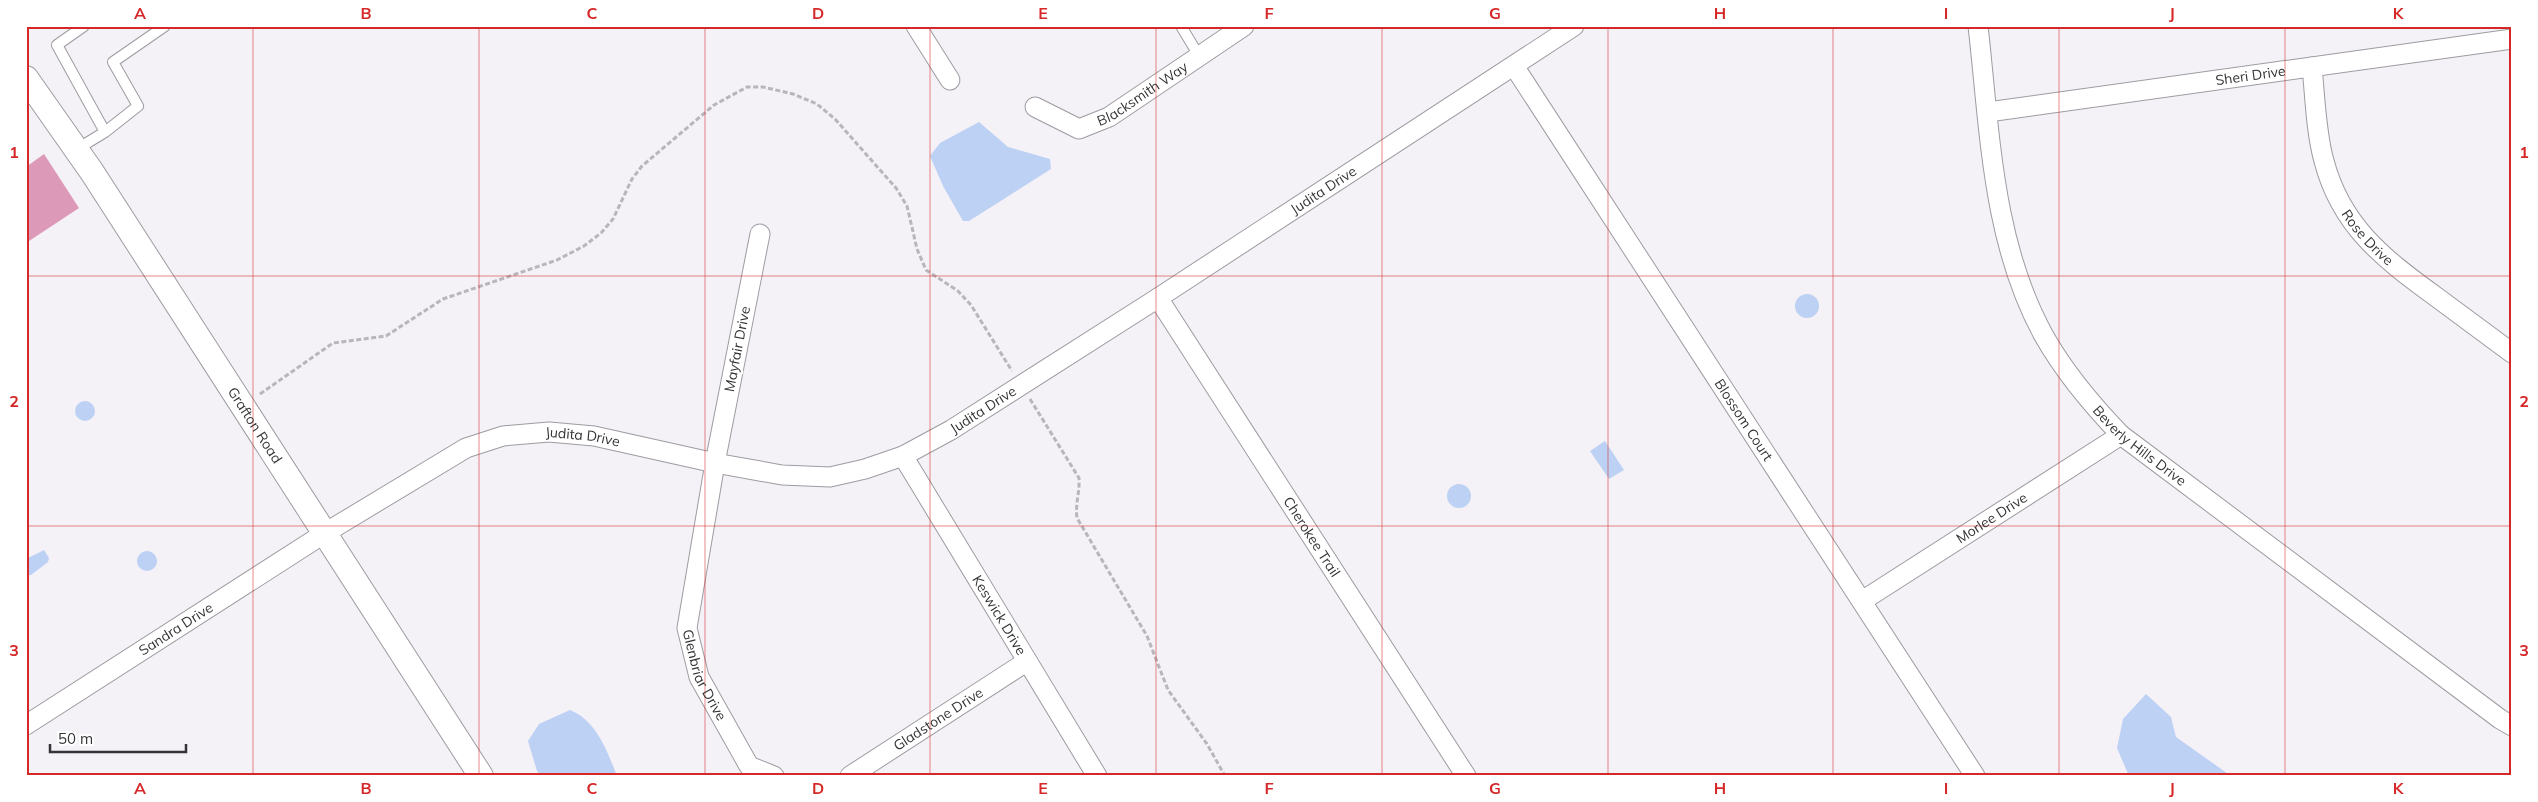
<svg xmlns="http://www.w3.org/2000/svg" width="2538" height="802" viewBox="0 0 2538 802" font-family="Mulish,sans-serif">
  <style>
    .forest { fill: #dd9ab8 }
    .water { fill: #bdd1f4 }
    .lines { fill: none; stroke-linecap: round; stroke-linejoin: round }
    .service-casing { stroke: #9e9ba1; stroke-width: 12 }
    .minor-casing { stroke: #9e9ba1; stroke-width: 21 }
    .tertiary-casing { stroke: #9e9ba1; stroke-width: 26 }
    .path { stroke: #b9b6bb; stroke-width: 3; stroke-dasharray: 5 2.5; stroke-linecap: butt }
    .service { stroke: #fff; stroke-width: 10 }
    .minor { stroke: #fff; stroke-width: 19 }
    .tertiary { stroke: #fff; stroke-width: 24 }
    .grid { fill: none; stroke: #d62828; stroke-width: 1; stroke-opacity: 0.55 }
    .labels { text-anchor: middle; stroke-width: 5; stroke-linejoin: round; paint-order: stroke }
    .street-label { font-size: 14px; fill: #343336; stroke: #fff }
    .neatline { fill: none; stroke: #d62828; stroke-width: 2 }
    .grid-label { font-size: 16px; text-anchor: middle; font-weight: bold; fill: #d62828 }
  </style>
  <rect width="100%" height="100%" fill="#f4f1f7"/>
  <path class="forest" d="M44 154 79 208 26 243V167Z"/>
  <path class="water" d="M979 122 1008 147 1050 159 1051 169 969 221H963L943 186 930 156 940 143Z
    M1795 306a12 12 0 1 1 24 0a12 12 0 1 1-24 0Z
    M75 411a10 10 0 1 1 20 0a10 10 0 1 1-20 0Z
    M1605 441 1624 470 1609 479 1590 451Z
    M1447 496a12 12 0 1 1 24 0a12 12 0 1 1-24 0Z
    M44 550 49 558 48 562 31 575H26V559Z
    M137 561a10 10 0 1 1 20 0a10 10 0 1 1-20 0Z
    M2146 694 2171 717 2176 737 2231 776H2129L2117 748 2123 719Z
    M570 710C597 721 607 751 617 776H542L537 771 528 741 539 724Z"/>
  <g class="lines">
    <g class="service-casing">
      <path id="service" d="M1181 26 1199 56
        M105 132 138 106 113 62 165 26
        M77 149 105 132 57 45 84 26"/>
    </g>
    <g class="minor-casing">
      <g id="minor">
        <path d="M916 26 950 80"/>
        <path id="s1" d="M1978 26C1990 131 1992 242 2044 336 2065 373 2092 405 2121 435L2500 719 2512 726"/>
        <path id="s2" d="M1514 66 1975 776"/>
        <path id="s3" d="M2312 67C2315 96 2316 133 2324 161 2341 226 2383 258 2435 296 2461 315 2486 334 2512 353"/>
        <path id="s4" d="M1035 107 1079 129 1109 117 1244 26"/>
        <path id="s5" d="M1988 112 2512 39"/>
        <path id="s6" d="M760 234 715 463 687 628 699 677 749 766 774 776"/>
        <path id="s7" d="M1158 298 1466 776"/>
        <path id="s8" d="M903 456 1097 776"/>
        <path id="s9" d="M1862 601 2121 435"/>
        <path id="s10" d="M26 725 325 533 466 448 503 436 549 432 594 436 715 463 782 475 830 477 865 469 903 456 951 430 1158 298 1574 26"/>
        <path id="s11" d="M850 776 1026 662"/>
      </g>
    </g>
    <g class="tertiary-casing">
      <g id="tertiary">
        <path id="s12" d="M26 78 92 172 481 776"/>
      </g>
    </g>
    <path class="path" d="M260 394 333 343 386 336 443 299 557 260 584 246 601 233 613 219 632 179 642 166 714 105 747 87H763L793 94 817 104 835 119 896 188 907 206 917 249 926 270 958 291 971 305 1012 371
      M1030 399 1079 478C1080 492 1075 504 1077 518L1147 636 1168 690 1207 744 1225 776"/>
    <use href="#service" class="service"/>
    <use href="#minor" class="minor"/>
    <use href="#tertiary" class="tertiary"/>
  </g>
  <path class="grid" d="M253 26V776M479 26V776M705 26V776M930 26V776M1156 26V776M1382 26V776M1608 26V776M1833 26V776M2059 26V776M2285 26V776M26 276H2512M26 526H2512"/>
  <g class="labels">
    <g class="street-label">
      <text dy="5" stroke="none"><textPath href="#s5" startOffset="265">Sheri Drive</textPath></text>
      <text dy="5" stroke="none"><textPath href="#s4" startOffset="122">Blacksmith Way</textPath></text>
      <text dy="5" stroke="none"><textPath href="#s10" startOffset="1464">Judita Drive</textPath></text>
      <text dy="5" stroke="none"><textPath href="#s3" startOffset="184">Rose Drive</textPath></text>
      <text transform="translate(737 349) rotate(-79)" y="5">Mayfair Drive</text>
      <text dy="5" stroke="none"><textPath href="#s10" startOffset="1059">Judita Drive</textPath></text>
      <text dy="5" stroke="none"><textPath href="#s2" startOffset="422">Blossom Court</textPath></text>
      <text dy="5" stroke="none"><textPath href="#s12" startOffset="416">Grafton Road</textPath></text>
      <text dy="5" stroke="none"><textPath href="#s10" startOffset="639">Judita Drive</textPath></text>
      <text dy="5" stroke="none"><textPath href="#s1" startOffset="466">Beverly Hills Drive</textPath></text>
      <text dy="5" stroke="none"><textPath href="#s9" startOffset="154">Morlee Drive</textPath></text>
      <text dy="5" stroke="none"><textPath href="#s7" startOffset="284">Cherokee Trail</textPath></text>
      <text dy="5" stroke="none"><textPath href="#s8" startOffset="186">Keswick Drive</textPath></text>
      <text dy="5" stroke="none"><textPath href="#s10" startOffset="178">Sandra Drive</textPath></text>
      <text dy="5" stroke="none"><textPath href="#s6" startOffset="451">Glenbriar Drive</textPath></text>
      <text dy="5" stroke="none"><textPath href="#s11" startOffset="105">Gladstone Drive</textPath></text>
    </g>
  </g>
  <rect width="2538" height="802" fill="none" stroke="#ffffff" stroke-width="55"/>
  <path d="M50 744v8h136v-8" fill="none" stroke="#343336" stroke-width="2.5"/>
  <text x="58" y="744" font-size="15" fill="#343336" stroke="#ffffff" stroke-width="4" paint-order="stroke">50 m</text>
  <rect x="28" y="28" width="2482" height="746" class="neatline"/>
  <g class="grid-label">
    <text x="140" y="19">A</text>
    <text x="366" y="19">B</text>
    <text x="592" y="19">C</text>
    <text x="818" y="19">D</text>
    <text x="1043" y="19">E</text>
    <text x="1269" y="19">F</text>
    <text x="1495" y="19">G</text>
    <text x="1720" y="19">H</text>
    <text x="1946" y="19">I</text>
    <text x="2172" y="19">J</text>
    <text x="2398" y="19">K</text>
    <text x="14" y="158">1</text>
    <text x="2524" y="158">1</text>
    <text x="14" y="407">2</text>
    <text x="2524" y="407">2</text>
    <text x="14" y="656">3</text>
    <text x="2524" y="656">3</text>
    <text x="140" y="794">A</text>
    <text x="366" y="794">B</text>
    <text x="592" y="794">C</text>
    <text x="818" y="794">D</text>
    <text x="1043" y="794">E</text>
    <text x="1269" y="794">F</text>
    <text x="1495" y="794">G</text>
    <text x="1720" y="794">H</text>
    <text x="1946" y="794">I</text>
    <text x="2172" y="794">J</text>
    <text x="2398" y="794">K</text>
  </g>
</svg>
